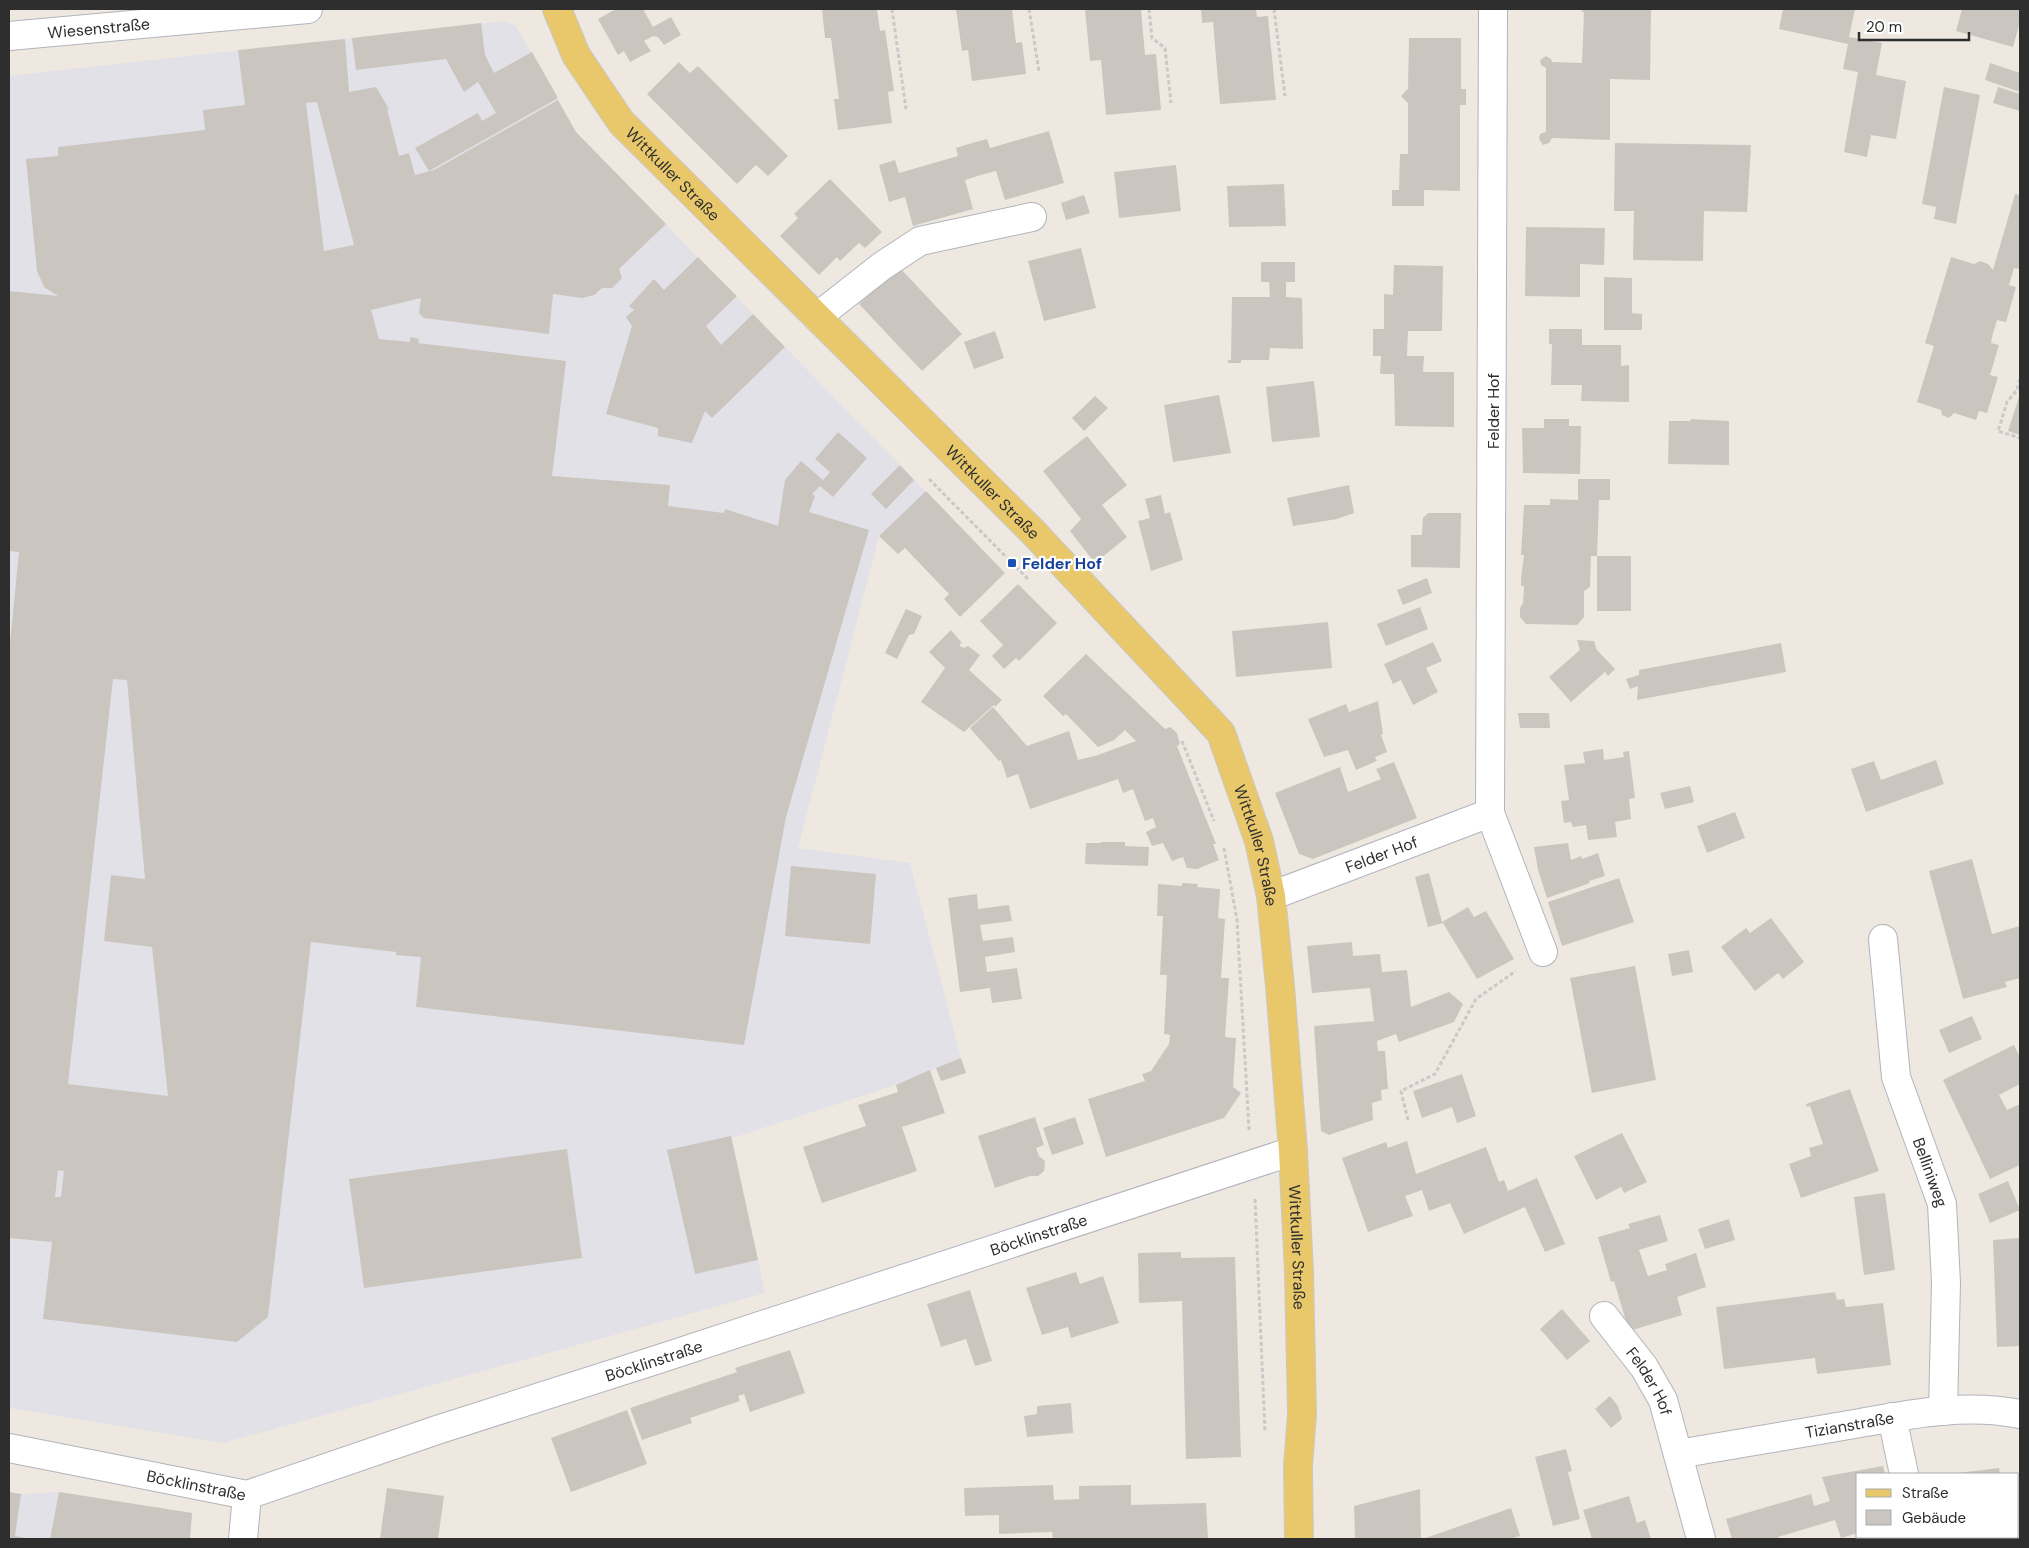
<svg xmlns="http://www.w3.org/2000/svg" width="2029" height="1548" viewBox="0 0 2029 1548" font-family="'DM Sans',sans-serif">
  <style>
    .industrial { fill: #e2e1e7 }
    .building { fill: #cac6bf; fill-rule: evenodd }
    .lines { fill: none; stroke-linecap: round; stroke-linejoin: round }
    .minor-casing { stroke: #b1b4bd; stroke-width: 30 }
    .major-casing { stroke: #c9c9c9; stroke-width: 30 }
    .path { stroke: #c9c9c9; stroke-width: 3; stroke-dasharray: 4 2.5; stroke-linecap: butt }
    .minor { stroke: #fff; stroke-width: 28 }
    .major { stroke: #e9c86b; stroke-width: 28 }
    .transit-dot { fill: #1a4fb4; stroke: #fff; stroke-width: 2 }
    .labels { text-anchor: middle; stroke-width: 4.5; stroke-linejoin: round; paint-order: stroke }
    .street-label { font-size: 16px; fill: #2e2e2e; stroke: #fff }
    .transit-label { font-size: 16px; font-weight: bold; fill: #164399; stroke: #fff; text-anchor: start }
  </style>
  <rect width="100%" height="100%" fill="#eee8e1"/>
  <path class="industrial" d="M504 21 516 26 576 132 926 492 879 536 798 848 910 863 961 1058 896 1085 732 1138 765 1293 223 1443 9 1408V76Z
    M9 1492 21 1494 59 1492 192 1513 190 1539H9Z"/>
  <path class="building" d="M616 9H643L653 27 671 17 681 35 664 45 658 37 653 36 644 41 651 51 630 62 624 51 618 55 598 19Z
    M822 9H877L880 31 885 30 894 91 888 92 892 123 838 130 834 99H839L831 38H825Z
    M956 9H1012L1016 43 1022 42 1026 74 972 81 968 50 962 51Z
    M1085 9H1141L1145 55 1156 54 1161 110 1106 115 1101 60 1090 61Z
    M1201 9H1256L1257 17 1268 16 1276 100 1220 104 1213 22 1202 23Z
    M1580 9H1651L1650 80 1610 79V140L1552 138 1549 143 1543 145 1539 139 1540 134 1546 132V68L1541 65 1540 60 1546 56 1551 59 1552 62 1582 63 1584 13Z
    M1783 9H1855L1849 37 1882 43 1876 75 1906 81 1896 139 1871 135 1867 157 1844 152 1858 72 1843 69 1848 44 1779 29Z
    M1962 9H2020V22L2013 47 1956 31Z
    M481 23 485 55 494 73 532 52 558 98 429 171 415 148 478 113 482 121 496 113 478 82 464 92 446 59 356 70 352 38Z
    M1409 38H1461V89H1466V105H1460V191L1424 190V206H1392V190H1399L1400 154H1408V103L1401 96 1408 89Z
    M345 39 349 92 376 87 389 109H387L399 156 409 153 415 175 434 170 558 100 576 132 666 224 619 269 622 278 612 288H602L594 295 582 298 553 294 549 334 424 318 419 313 421 298 371 310 379 339 410 342V337L419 339 418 343 566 361 552 476 670 485 668 506 724 513 725 509 778 526 785 480 801 461 823 480 830 472 815 459 838 432 867 458 833 497 820 486 812 494 815 496 809 512 869 530 786 817 744 1045 416 1007 421 957 396 955V952L311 942 268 1317 237 1342 43 1319 52 1242 9 1238V653L19 552 9 551V291L58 296 44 287 37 271 26 159 58 156V147L205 130 203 110 245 105 238 50ZM317 102 354 245 324 251 306 103ZM113 679 127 680 145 879 111 875 104 941 152 947 168 1096 68 1084ZM58 1170 64 1171 61 1197H55Z
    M679 62 690 73 698 66 788 156 768 176 756 165 737 184 647 94Z
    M1990 63 2020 73V92L1985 80Z
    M1944 87 1980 95 1956 224 1934 219 1936 207 1922 204Z
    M1998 87 2020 94V111L1993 103Z
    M1049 131 1064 183 1005 200 996 171 981 175 965 180 973 209 913 226 905 197 889 202 879 165 895 160 899 173 958 156 956 148 972 143 987 139 990 148Z
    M1615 143 1751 145 1747 212 1704 211 1703 261 1633 260 1634 211H1614Z
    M1176 165 1181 211 1119 218 1114 172Z
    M830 179 882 232 865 248 859 243 840 261 837 257 819 275 780 236 798 218 794 214Z
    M1284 184 1286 226 1229 227 1227 186Z
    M2015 194 2020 195V269L2014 268 2009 285 2016 287 2006 322 1997 320 1992 337 1991 343 1999 345 1990 375 1998 377 1987 413 1979 411 1976 420 1954 413 1949 418 1942 415 1941 410 1917 402 1934 346 1925 343 1951 257 1974 264 1980 261 1988 264 1993 270Z
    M1084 195 1090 213 1066 220 1061 203Z
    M1526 227 1605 228 1604 265 1580 264V297L1525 296Z
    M1081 248 1096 308 1044 321 1028 261Z
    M698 257 737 296 706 326 721 345 753 314 785 347 712 418 705 411 692 443 658 436V428L606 414 632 326 626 317 634 310 629 306 654 279 664 290Z
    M1261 262H1295V282H1286V297L1302 298 1303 349 1270 348 1269 360H1241V363H1228V360H1231L1232 297H1270L1269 282H1261Z
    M1394 265 1443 266 1442 331H1408L1407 356H1424L1423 372H1454V427L1395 426 1394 374H1380L1381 356H1373V329H1384V294L1393 295Z
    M899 267 962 334 922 371 859 304Z
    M1604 277 1632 278V313L1642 314V330H1604Z
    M1549 329H1582V345H1621V366L1629 365V402L1581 401 1582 385H1551L1552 344H1549Z
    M995 331 1004 358 974 369 964 342Z
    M1314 381 1320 437 1272 442 1266 387Z
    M2020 394V435L2008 431Z
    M1219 395 1231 453 1173 462 1164 405Z
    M1095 396 1108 408 1084 431 1072 418Z
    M1544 419H1569V426H1581L1580 474 1523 473 1522 428H1544Z
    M1690 419 1729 421V465L1668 464 1669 421H1691Z
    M1087 436 1127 485 1102 505 1127 537 1095 563 1070 531 1081 519 1043 471Z
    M900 465 914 480 886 509 871 494Z
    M1578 479H1610V500H1599L1597 556H1591L1590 587 1584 591V617L1577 625 1526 624 1520 617V608L1523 603 1524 586H1521V578L1524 555H1521L1524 505H1550V499L1578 500Z
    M1349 485 1354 513 1337 519 1293 526 1287 498Z
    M926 491 1005 573 960 617 944 599 949 594 905 548 898 554 879 536Z
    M1161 495 1165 514 1170 512 1183 560 1151 571 1138 521 1150 518 1145 499Z
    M1428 513H1461L1460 568 1411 567V535H1422L1423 518Z
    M1597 556H1631V611H1597Z
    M1427 578 1432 593 1403 605 1397 590Z
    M1018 584 1057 623 1019 661 1016 658 1004 669 992 656 1003 645 980 621Z
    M1420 607 1428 629 1386 646 1377 624Z
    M906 609 922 616 914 634 909 635 897 659 885 653Z
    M1328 622 1332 668 1236 677 1232 631Z
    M951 630 962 643 960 644V646L964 648 968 646 980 655 969 670 1002 700 995 707 994 705 964 732 921 702 945 668 929 652Z
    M1577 640 1594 641 1597 650 1615 669 1608 676 1605 672 1571 702 1549 677 1580 650Z
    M1433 642 1442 661 1426 668 1438 692 1413 705 1401 680 1393 684 1384 664Z
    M1781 643 1786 672 1637 700 1638 686 1630 689 1626 679 1639 675V670Z
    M1086 654 1165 729 1170 727 1177 733 1180 744 1177 746 1216 844H1213L1219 860 1197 869 1187 868 1183 857 1172 861 1163 843 1152 846 1146 832 1156 827 1153 818 1145 821 1133 789 1123 793 1118 779 1030 809 1018 774 1007 778 1001 760 999 761 970 728 993 707 1027 746 1069 731 1078 760 1098 755 1136 741 1125 730 1114 740 1098 747 1066 714 1063 716 1043 696Z
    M1378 701 1383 734 1381 735 1387 752 1375 757 1377 761 1356 770 1348 750 1324 757 1308 719 1346 704 1349 712Z
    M1518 713H1549L1550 728H1520Z
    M1603 749 1604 760 1624 757 1623 752 1629 751 1635 798 1629 799 1631 819 1615 822 1617 837 1588 840 1586 825 1573 827 1571 822 1564 823 1561 801 1569 800 1564 765 1585 763 1583 752Z
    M1936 760 1944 784 1866 812 1851 769 1874 761 1881 780Z
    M1394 762 1417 818 1313 859 1299 854 1275 793 1340 767 1348 792 1381 779 1376 769Z
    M1690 786 1694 802 1665 809 1660 793Z
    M1735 812 1745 838 1707 853 1697 826Z
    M1101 842H1125V846L1149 847 1148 866 1085 864 1086 843H1101Z
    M1568 843 1571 860 1581 856 1582 859 1598 853 1605 876 1589 881 1590 883 1547 898 1538 870 1534 847Z
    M1972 859 1992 934 2020 926V978L2005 982 2007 987 1963 999 1929 871Z
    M791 866 876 874 870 944 785 936Z
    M1429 873 1442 922 1468 907 1474 917 1486 911 1514 959 1477 979 1443 923 1428 927 1415 877Z
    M1619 878 1634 922 1562 946 1548 902Z
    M1182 883 1198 884 1197 887 1220 889 1218 918 1225 919 1221 978H1229L1225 1037 1236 1038 1233 1087 1241 1093 1224 1118 1106 1157 1088 1099 1145 1081 1142 1074 1151 1071 1169 1044 1170 1035 1164 1034 1167 975H1160L1163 916H1157L1158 884 1182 886Z
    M977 894 978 909 1009 905 1012 921 980 925 983 941 1013 937 1015 952 985 957 987 972 1017 968 1022 999 992 1003 990 988 960 992 948 898Z
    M1771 918 1804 962 1783 979 1778 973 1755 991 1721 947 1746 928 1750 933Z
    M1352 942 1353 956 1380 954 1382 972 1407 970 1411 1007 1449 992 1463 1004 1454 1022 1399 1042 1396 1034 1377 1041 1378 1051H1385L1388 1089 1381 1090 1382 1100 1372 1103 1373 1120 1329 1135 1321 1131 1314 1026 1374 1021 1370 988 1312 993 1307 946Z
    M1689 950 1693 972 1672 976 1668 954Z
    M1635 966 1656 1080 1592 1093 1570 978Z
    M1972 1016 1982 1039 1949 1053 1939 1030Z
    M2014 1045 2020 1057V1084L1999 1095 2007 1110 2020 1104V1165L1990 1179 1943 1080Z
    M961 1058 966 1073 941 1081 936 1068Z
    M930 1070 945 1113 902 1127 917 1171 822 1203 803 1147 866 1126 858 1105 898 1092 896 1085Z
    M1462 1074 1476 1116 1457 1123 1452 1107 1422 1118 1413 1091Z
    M1850 1089 1879 1171 1801 1198 1789 1164 1811 1156 1809 1148 1823 1144 1810 1106 1807 1107 1806 1104Z
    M1035 1117 1044 1145 1036 1148 1039 1156 1045 1161 1044 1171 1038 1176H1030L995 1188 978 1136Z
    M1075 1117 1084 1144 1052 1155 1043 1128Z
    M1622 1133 1647 1182 1624 1193 1621 1187 1596 1200 1574 1156Z
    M731 1136 758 1260 695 1274 667 1150Z
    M1407 1141 1416 1174 1486 1147 1499 1182 1504 1180 1508 1191 1537 1178 1565 1244 1545 1252 1525 1207 1464 1234 1450 1203 1429 1211 1422 1190 1405 1196 1413 1216 1368 1232 1342 1158 1386 1142 1388 1148Z
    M567 1149 582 1258 364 1288 349 1179Z
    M2008 1181 2020 1210 1990 1223 1978 1194Z
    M1885 1193 1895 1270 1864 1275 1854 1197Z
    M1660 1215 1668 1241 1639 1250 1648 1276 1667 1270 1665 1264 1696 1253 1706 1287 1677 1297 1682 1315 1629 1331 1614 1281 1611 1282 1598 1237 1630 1228 1628 1224Z
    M1729 1219 1735 1240 1705 1249 1698 1229Z
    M2020 1238V1346L1997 1347 1993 1240Z
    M1181 1252V1258L1235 1257 1241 1457 1186 1459 1182 1301 1139 1303 1138 1253Z
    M1076 1272 1080 1284 1103 1276 1119 1323 1071 1338 1068 1327 1042 1335 1026 1288Z
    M970 1290 992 1361 975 1366 966 1339 941 1347 927 1304Z
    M1835 1292 1837 1300 1844 1299 1846 1307 1883 1303 1891 1365 1817 1374 1815 1358 1724 1369 1716 1307Z
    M1562 1309 1590 1341 1567 1360 1540 1329Z
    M790 1350 805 1393 750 1412 744 1394 738 1396 740 1401 690 1418 692 1423 642 1440 630 1408 737 1372 735 1368Z
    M1610 1396 1618 1406 1622 1419 1611 1428 1595 1409Z
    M1071 1403 1073 1433 1027 1437 1024 1416 1037 1414V1406Z
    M627 1410 647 1464 571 1492 551 1438Z
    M1566 1449 1572 1471 1568 1472 1580 1519 1553 1526 1535 1457Z
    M1883 1466 1885 1474H1858V1533L1841 1538 1835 1520 1778 1537 1779 1539H1732L1726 1519 1811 1494 1814 1506 1830 1501 1822 1477Z
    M1999 1468 2000 1474H1958V1473Z
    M1053 1485 1054 1500 1079 1499V1486L1131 1485V1505L1206 1503 1208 1539H1053L1052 1532 999 1534V1515L965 1516 964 1488Z
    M387 1488 444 1496 438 1539H380Z
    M1420 1489 1421 1539H1355L1354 1506Z
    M9 1492 21 1494 15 1536 31 1539H9Z
    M59 1492 192 1513 190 1539H50Z
    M1629 1496 1637 1523 1645 1520 1651 1539H1592L1583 1510Z
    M1511 1508 1520 1536 1510 1539H1423Z
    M1942 1537H1956V1538L1943 1539Z"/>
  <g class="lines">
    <g class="minor-casing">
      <g id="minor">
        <path d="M1493 9 1490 813 1543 952"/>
        <path id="s1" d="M9 36 308 9"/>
        <path d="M817 317 882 266 920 241 1032 217"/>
        <path id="s2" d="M1271 896 1490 813"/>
        <path id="s3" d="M1883 939 1896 1077 1942 1204 1946 1283 1943 1411"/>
        <path id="s4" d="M1604 1316 1644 1367 1663 1400 1701 1539"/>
        <path d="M1892 1417 1904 1474"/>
        <path id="s5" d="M9 1448 247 1495 440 1429 656 1360 1293 1151"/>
        <path id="s6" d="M1678 1454C1733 1445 1788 1435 1843 1426 1901 1416 1962 1402 2020 1414"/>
        <path d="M1917 1537V1539"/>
        <path d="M243 1539 247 1495"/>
      </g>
    </g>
    <g class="major-casing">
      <g id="major">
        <path id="s7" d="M557 9 576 55 621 122 1034 533 1221 733 1259 841 1271 896 1280 986 1293 1151 1299 1272 1302 1413 1298 1467 1299 1539"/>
      </g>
    </g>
    <path class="path" d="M892 9 906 109
      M1029 9 1039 71
      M1149 9 1152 38 1165 48 1171 103
      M1274 9 1285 96
      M2020 379 2017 390 2007 402 1998 431 2020 438
      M929 479 1029 580
      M1182 741 1214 821
      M1224 848 1237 920 1249 1130
      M1408 1120 1401 1091 1435 1074 1476 999 1516 971
      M1255 1199 1265 1432"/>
    <use href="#minor" class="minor"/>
    <use href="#major" class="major"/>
  </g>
  <rect class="transit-dot" x="1007" y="558" width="10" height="10" rx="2.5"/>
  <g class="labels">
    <g class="street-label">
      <text dy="6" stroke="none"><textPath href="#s1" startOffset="90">Wiesenstraße</textPath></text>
      <text dy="6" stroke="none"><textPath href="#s7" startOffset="204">Wittkuller Straße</textPath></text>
      <text transform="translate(1493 411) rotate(-90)" y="6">Felder Hof</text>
      <text dy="6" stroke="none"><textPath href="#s7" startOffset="655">Wittkuller Straße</textPath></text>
      <text dy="6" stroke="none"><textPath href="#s7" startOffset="1105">Wittkuller Straße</textPath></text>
      <text dy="6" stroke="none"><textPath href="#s2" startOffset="118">Felder Hof</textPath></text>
      <text dy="6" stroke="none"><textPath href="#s3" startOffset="240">Belliniweg</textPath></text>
      <text dy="6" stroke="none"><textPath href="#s5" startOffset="1076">Böcklinstraße</textPath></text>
      <text dy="6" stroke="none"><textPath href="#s7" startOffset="1510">Wittkuller Straße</textPath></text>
      <text dy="6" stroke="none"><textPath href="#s5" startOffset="671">Böcklinstraße</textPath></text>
      <text dy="6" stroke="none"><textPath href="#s4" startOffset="80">Felder Hof</textPath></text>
      <text dy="6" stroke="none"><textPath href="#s6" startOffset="174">Tizianstraße</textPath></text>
      <text dy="6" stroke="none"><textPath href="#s5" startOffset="191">Böcklinstraße</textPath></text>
    </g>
    <g class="transit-label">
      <text x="1022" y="569">Felder Hof</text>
    </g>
  </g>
  <rect width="2029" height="1548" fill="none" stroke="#2e2e2e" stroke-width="20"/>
  <rect x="1856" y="1473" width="162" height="65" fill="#ffffff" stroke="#ababab"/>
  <rect x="1866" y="1489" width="25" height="8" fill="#e9c86b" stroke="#ababab"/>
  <text x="1902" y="1498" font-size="15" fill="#2e2e2e">Straße</text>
  <rect x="1866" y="1510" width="25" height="15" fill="#cac6bf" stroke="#ababab"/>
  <text x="1902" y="1523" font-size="15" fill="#2e2e2e">Gebäude</text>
  <path d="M1859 32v8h110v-8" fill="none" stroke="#2e2e2e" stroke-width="2.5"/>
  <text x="1866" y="32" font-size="15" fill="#2e2e2e" stroke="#ffffff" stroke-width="4" paint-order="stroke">20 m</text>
</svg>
